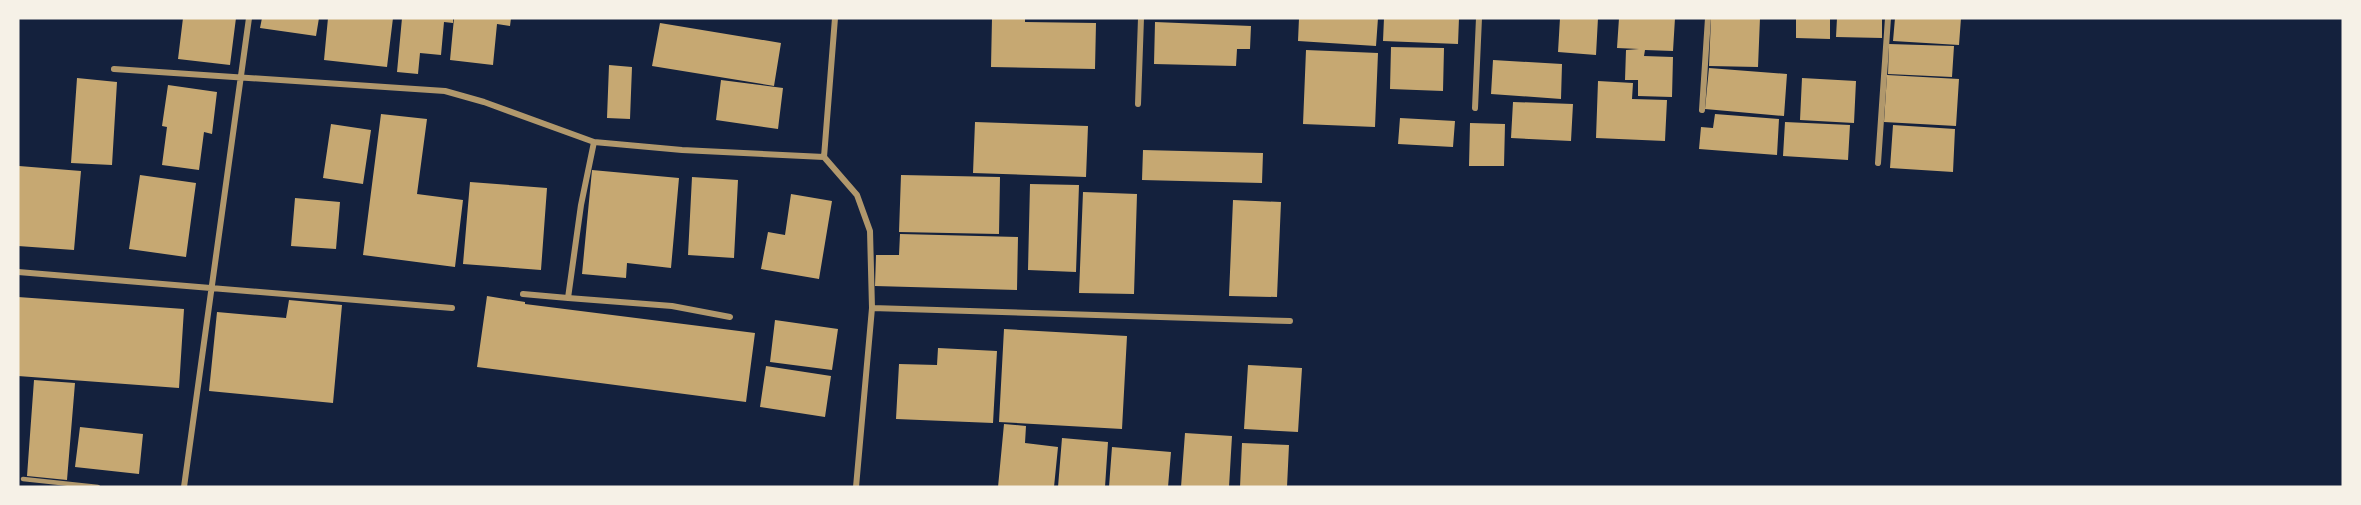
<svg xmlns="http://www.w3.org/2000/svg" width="2361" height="505" viewBox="0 0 2361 505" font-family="'Crimson Pro',serif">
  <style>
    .building { fill: #c6a872 }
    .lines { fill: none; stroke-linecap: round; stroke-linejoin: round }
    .service { stroke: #b1986c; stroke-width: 4.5 }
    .minor { stroke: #b1986c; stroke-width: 6 }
  </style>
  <rect width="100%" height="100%" fill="#14213d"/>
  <path class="building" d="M183 18H236L230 65 178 59Z
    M262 18H319L316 36 260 28Z
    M328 18H393L387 67 324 60Z
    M402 18H453V23L444 22 441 55 420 53 418 74 397 72Z
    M454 18H511L510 26 497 24 493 65 450 60Z
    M992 18H1025V22L1096 23 1095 69 991 67Z
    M1299 18H1378L1376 46 1298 41Z
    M1384 18H1459L1458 44 1383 41Z
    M1560 18H1598L1596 55 1558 52Z
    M1619 18H1675L1673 51 1645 50 1644 56 1673 57 1672 97 1638 96V80H1625L1626 50 1639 49 1617 48Z
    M1711 18H1760L1758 67 1709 66Z
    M1796 18H1830V39L1796 38Z
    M1837 18H1882V38L1836 37Z
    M1895 18H1961L1959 45 1893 41Z
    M1155 22 1251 26 1250 49H1237L1236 66 1154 64Z
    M660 23 781 43 774 86 652 66Z
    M1889 44 1954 46 1952 77 1888 74Z
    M1391 47 1444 48 1443 91 1390 89Z
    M1306 50 1378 53 1375 127 1303 124Z
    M1493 60 1562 64 1561 99 1491 94Z
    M609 65 632 67 630 119 607 118Z
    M1709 68 1787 74 1784 116 1705 109Z
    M1887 75 1959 79 1956 126 1884 122Z
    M77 78 117 82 112 165 71 163Z
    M1802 78 1856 81 1854 123 1800 120Z
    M721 80 783 88 778 129 716 120Z
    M1598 81 1633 83 1632 99 1667 100 1665 141 1596 138Z
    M168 85 217 92 212 134 204 132 199 170 162 165 167 127 162 126Z
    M1513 102 1573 104 1571 141 1511 138Z
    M381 114 427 119 417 194 463 200 455 267 363 255Z
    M1715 114 1779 119 1777 155 1699 149 1701 127 1713 128Z
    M1400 118 1455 121 1453 147 1398 144Z
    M975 122 1088 126 1086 177 973 173Z
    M1785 122 1850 125 1848 160 1783 156Z
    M1470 123 1505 124 1504 166H1469Z
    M331 124 371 130 363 184 323 178Z
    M1893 125 1955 129 1953 172 1890 168Z
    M1143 150 1263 153 1262 183 1142 180Z
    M19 166 81 171 74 250 18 246Z
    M592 170 679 178 671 268 627 263 626 278 582 274Z
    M140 175 196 183 186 257 129 249Z
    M901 175 1000 177 999 234 899 232Z
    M692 177 738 180 734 258 688 255Z
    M470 182 547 188 541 270 463 264Z
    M1030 184 1079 185 1076 272 1028 270Z
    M1083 192 1137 194 1134 294 1079 293Z
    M791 194 832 201 819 279 761 269 768 232 785 235Z
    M295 198 340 202 336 249 291 246Z
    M1233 200 1281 202 1277 297 1229 296Z
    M900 234 1018 237 1017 290 875 286 876 255H899Z
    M487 296 525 302V304L755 333 746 402 477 367Z
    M18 297 184 309 179 388 18 376Z
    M289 300 342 305 333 403 209 391 217 312 286 318Z
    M775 320 838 329 832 370 770 362Z
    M1004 329 1127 336 1122 429 999 422Z
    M938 348 997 351 993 423 896 419 899 364 937 365Z
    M1248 365 1302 368 1298 432 1244 429Z
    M766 366 831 376 825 417 760 407Z
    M34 380 75 383 67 480 27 476Z
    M1004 424 1026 426 1025 443 1058 447 1054 487H998Z
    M80 427 143 434 139 474 75 467Z
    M1185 433 1232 436 1229 487H1181Z
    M1062 438 1108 442 1105 487H1058Z
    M1242 443 1289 445 1287 487H1240Z
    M1112 447 1171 452 1168 487H1109Z"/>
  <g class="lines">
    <path class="service" d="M23 479 98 487"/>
    <path class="minor" d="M114 69 445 91 484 102 594 142
      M1138 104 1141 18
      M1475 108 1479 18
      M1702 110 1708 18
      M824 157 857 195 870 231 872 308 856 487
      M1878 163 1888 18
      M18 272 452 308
      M523 294 568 298
      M872 308 1290 321
      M730 317 672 306 568 298 581 205 594 142 682 150 824 157 835 18
      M184 487 249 18"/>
  </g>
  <rect width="2361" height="505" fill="none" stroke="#f6f1e7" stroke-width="39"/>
</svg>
